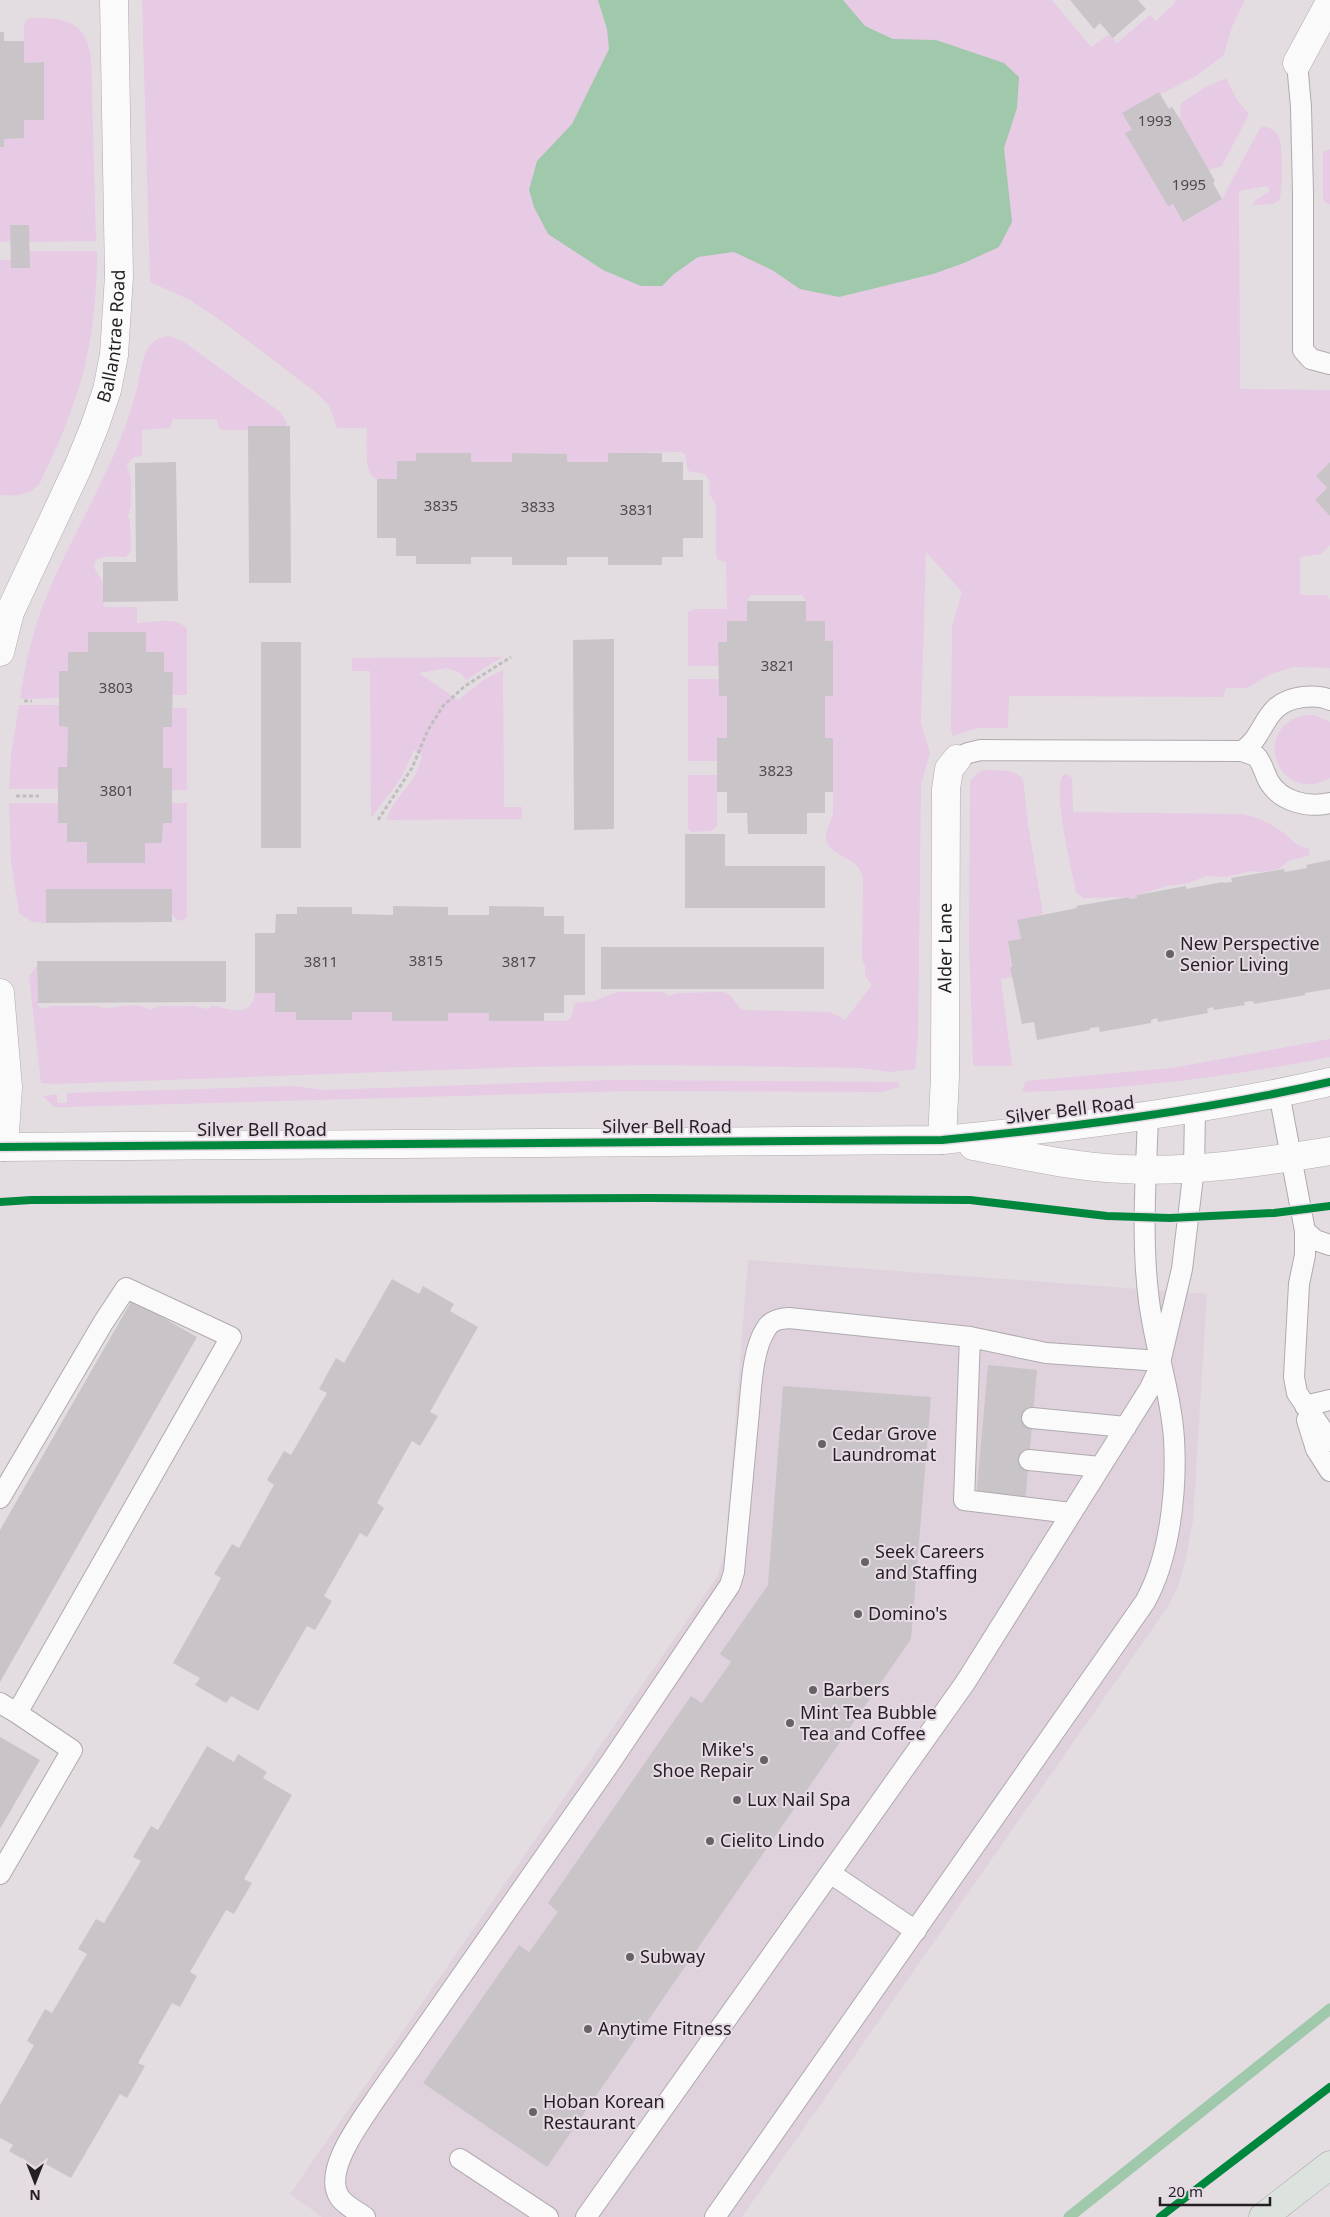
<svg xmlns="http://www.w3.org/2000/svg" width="1330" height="2217" viewBox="0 0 1330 2217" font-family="'Noto Sans',sans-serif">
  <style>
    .built { fill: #dfd2dd }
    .green { fill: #e7cae4 }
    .water { fill: #a0c8ab }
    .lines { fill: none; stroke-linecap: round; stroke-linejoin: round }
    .stream { stroke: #a0c8ab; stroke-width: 11 }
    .building { fill: #c9c4c8 }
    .service-casing { stroke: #afaaae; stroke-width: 22 }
    .minor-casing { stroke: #afaaae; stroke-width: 29 }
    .tertiary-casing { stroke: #afaaae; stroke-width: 29 }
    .trunk-casing { stroke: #a0a7a2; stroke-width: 29 }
    .path { stroke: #c0bdbf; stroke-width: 3; stroke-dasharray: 4 2.5; stroke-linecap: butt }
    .service { stroke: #fbfafb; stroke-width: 20 }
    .minor { stroke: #fbfafb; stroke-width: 28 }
    .tertiary { stroke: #fbfafb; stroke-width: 28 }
    .trunk { stroke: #dce3de; stroke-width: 28 }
    .cycleway-casing { stroke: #e6dae4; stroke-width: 11 }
    .cycleway { stroke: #00873e; stroke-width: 8 }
    .poi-dot { fill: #666266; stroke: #e6dae4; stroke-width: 2 }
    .labels { text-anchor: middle; stroke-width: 4; stroke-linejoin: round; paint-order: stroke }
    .number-label { font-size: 15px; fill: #4e4a4e }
    .street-label { font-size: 18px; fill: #231f23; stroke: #e6dae4 }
    .poi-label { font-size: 18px; fill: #231f23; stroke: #e6dae4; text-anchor: start }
  </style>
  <rect width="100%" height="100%" fill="#e3dde2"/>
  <path class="built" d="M748 1260 1207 1294 1193 1520 1186 1558 1178 1587 1167 1608 742 2217H322L290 2194 717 1577 725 1552Z"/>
  <path class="green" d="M142 0H1052L1091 47 1110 34 1117 43 1150 15 1156 21 1174 4 1176 0H1245L1231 29 1224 55 1196 76 1161 94 1159 92 1123 113 1132 130 1126 133 1168 206 1173 204 1184 222 1222 199 1260 128 1263 126C1270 128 1277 131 1279 137 1283 146 1283 192 1279 201L1273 204 1252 205 1257 199 1269 192V188L1267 186 1239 191 1240 389 1330 390V462L1316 476 1327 488 1315 500 1330 516V545L1321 554 1300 557V595H1327L1330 600V668L1293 667 1271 674 1247 688H1226L1223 697 1009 696 1008 728H977L953 736 951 730 952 627 962 592 926 552 921 723 930 753 921 784 918 1039 915 1069 890 1072 861 1068 656 1065 525 1067 56 1084 41 1083 29 976 37 966 38 1005 42 1009 52 1006H98C108 1014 132 998 150 1010L159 1006H195L207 1009 212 1006C228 1007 251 1021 255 993H275V1012H296V1020H352V1012H392V1021L448 1013H489V1021H563C576 1020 570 1010 576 1003L594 1001 617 992H663L668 996 678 993 724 992C734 995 735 1006 743 1010L830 1012 845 1020 872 985 865 976V966L862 959 863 878C862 875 860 870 858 867 850 856 824 853 826 835 827 827 832 820 833 812V738H825V696H833L825 641V621H806V601L802 595H751L747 601V621L727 622V642H718V666H688V612L694 609H727L726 562 721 561 716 558V505L709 493 710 482 705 474 688 471 685 454 681 452 608 453V462H567V454L512 453V462H471V453L416 461H397V479C391 479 383 481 377 479 363 476 367 440 367 428H337L329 406 319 395 223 322 190 300 150 282Z
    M29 18C61 18 85 18 91 57L96 241 29 242V225H10V241L0 242V260H11V268H29V251H97C97 307 90 364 69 416 61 439 50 461 40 483 29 496 16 496 0 495V147H4V139L24 138V120H44V62L24 63V24Z
    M1226 78 1237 100 1249 114 1222 166 1209 170 1180 119 1181 103 1206 87Z
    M1330 149V204C1325 204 1323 200 1323 196V152Z
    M169 336 184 342 280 412 286 421 287 426H249L248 430H223L218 427 217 419H173L171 426 169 428 142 430V454L139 457H134L127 465 131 478V505L128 517 130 520 131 551 126 557C118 557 89 553 95 569 97 574 102 578 103 583 104 591 103 599 104 607H137V623C151 623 178 616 187 629V695H173V672H164L146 652V632H89L88 652H68V671L59 672V698L20 699C24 669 31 639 41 610 70 534 117 468 137 388 143 367 141 338 169 336Z
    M502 657 466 680 462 674 447 668 419 673 458 700 485 679 503 670 504 807H522V819L387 820C390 803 407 791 415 775 418 770 420 763 422 756L414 750 401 778 371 818 370 671H352V658Z
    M688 679H719V696H727V738L717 761H688Z
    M19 705H59V726L68 727 67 767H58V789H9L11 755Z
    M173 708H187V790H172V768H163V727L172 726Z
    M1305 715H1314L1330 722V778C1280 807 1248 728 1305 715Z
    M984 770C998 771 1014 767 1023 780L1028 824 1043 914 1017 921 1021 939 1008 941 1012 977 1001 979 1012 1066H974L973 1063 969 943 970 781 979 772Z
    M1067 774 1072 778 1073 812 1241 814C1256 816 1269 823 1281 831 1291 837 1296 848 1308 848L1310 855 1288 861 1279 869 1263 872 1252 871 1226 877 1206 876 1189 883 1167 886 1137 895V898L1129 899V897L1083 898 1076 892C1072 870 1052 791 1063 775Z
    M688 775H717V826L711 831 692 832 688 829Z
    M9 803H58V822L67 823V842H87V863H144L145 843H162L163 823H172V803H187V917L181 921C167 918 172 900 172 889H46V923L32 922 19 913 11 861Z
    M1330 1039V1057C1228 1077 1126 1090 1022 1092L1026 1081 1172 1068Z
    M611 1080 897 1082 900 1087 882 1092 631 1091 67 1107H54L43 1096 57 1094V1103H67V1093L295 1086 324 1090Z"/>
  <path class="water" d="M598 0H843L865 26 893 39 936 40 1004 63 1019 77 1017 108 1004 148 1012 222 999 247 964 263 933 274 839 297 800 289 772 270 734 252 698 257 674 274 662 286H641L603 270 548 234 534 207 529 190 537 161 572 124 609 49 607 29Z"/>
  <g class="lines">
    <path class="stream" d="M1069 2217 1330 2009"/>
  </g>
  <path class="building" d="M1070 0H1138L1146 9 1113 38 1100 23 1094 29Z
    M0 32H4V41H24V63L44 62V120H24V138L4 139V147H0Z
    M1159 92 1169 109 1172 107 1180 119 1215 181 1213 183 1222 199 1183 222 1173 204 1168 206 1125 133 1132 130 1122 113Z
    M10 225H29L30 268H11Z
    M248 426H290L291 583H249Z
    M416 453H471V462H512V453L567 454V462H608V453H662V462H683V480H703V538H683V557H662V565H608V557H567V565H512V557H471V564H416V556H396V538H377V479H397V461H416Z
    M176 462 178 601 103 602V562H136L135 463Z
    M1330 462V516L1315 500 1327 488 1316 476Z
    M747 601H806V621H825V641H833V696H825V738H833V792H825V813H807V834H748L747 813H727V792H717V738H727V696H719L718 642H727V621H747Z
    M88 632H146V652H164V672H173L172 727H163V768H172V823H163L162 843H145V863H87V842H67V823H58V767H67L68 727 59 726V671H68V652H88Z
    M614 639V829L574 830 573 640Z
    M261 642H301V848H261Z
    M685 834H725V866H825V908H685Z
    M1330 860V989L1305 993V995L1254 1004 1253 1001 1244 1002 1245 1005 1214 1010 1213 1007 1207 1009 1208 1013 1158 1022 1157 1018 1151 1020V1023L1100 1032 1099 1027 1090 1028V1030L1037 1040 1034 1022 1022 1024 1010 967H1012L1008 941 1021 939 1017 920 1077 908 1076 906 1129 897V899L1137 898V895L1186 886V889L1223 882V883L1232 882 1231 878 1284 869 1285 872 1307 868 1306 865Z
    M46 889H172V922L46 923Z
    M393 906 448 907V915H489V906L544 907V916H564V934H585V995H564V1013H544V1021H489V1013H448V1021H392V1012H352V1020H296V1012H275V993H255V933H275L276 914H297V907H352V914L393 915Z
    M601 947H824V989H601Z
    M37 961H226V1002L38 1003Z
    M392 1279 419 1294 423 1286 454 1304 450 1311 478 1327 430 1412 438 1416 420 1446 412 1441 377 1503 384 1508 367 1537 360 1533 324 1596 332 1601 315 1630 307 1626 258 1711 231 1696 226 1703 195 1685 200 1678 173 1663 221 1578 214 1574 232 1544 239 1548 274 1485 267 1480 284 1451 291 1455 327 1393 319 1389 336 1358 344 1363Z
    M132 1300 197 1337 0 1682V1530Z
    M988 1365 1037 1370 1025 1503 976 1499Z
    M783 1386 931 1397 911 1639 547 2167 423 2083 519 1945 529 1952 558 1912 548 1903 691 1696 702 1703 731 1662 720 1654 768 1585Z
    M0 1737 40 1760 0 1829Z
    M207 1746 234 1762 238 1754 267 1772 263 1778 292 1795 244 1879 252 1883 234 1914 226 1910 190 1972 197 1976 180 2007 172 2003 138 2063 145 2066 127 2098 120 2094 71 2178 42 2162 38 2168 9 2151 13 2145 0 2138V2105L34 2045 27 2041 45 2009 52 2013 87 1954 78 1949 96 1919 104 1923 141 1861 133 1857 151 1826 158 1830Z"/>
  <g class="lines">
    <g class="service-casing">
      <path id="service" d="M1297 63 1301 107 1303 193V350L1311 359 1330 364
        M1242 751C1268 735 1261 702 1303 697 1312 696 1322 696 1330 700
        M957 759 968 753 981 750 1242 751 1256 756C1262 762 1264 772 1268 780 1280 802 1308 808 1330 803
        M1279 1093 1305 1231
        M1330 1245 1315 1240 1305 1231V1255L1299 1284 1294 1377 1297 1393 1330 1441
        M970 1337 964 1500 1071 1513
        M1305 1406 1330 1400
        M1032 1418 1126 1427
        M1307 1420 1316 1449 1330 1471
        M1029 1460 1100 1467
        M0 1498 103 1323 126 1288 231 1337 17 1713 0 1703
        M830 1873 916 1931
        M0 1874 72 1750 17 1713
        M460 2159 548 2217
        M365 2217C357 2211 346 2206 340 2198 321 2171 363 2119 377 2097L608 1766 730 1585 734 1572C739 1522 743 1472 748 1422 751 1396 751 1351 766 1329 771 1320 779 1319 789 1318L970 1337 1046 1353 1160 1361
        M586 2217 965 1683 1150 1388 1158 1371 1182 1269 1194 1168 1195 1110
        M715 2217 1145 1602C1170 1557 1177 1491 1174 1439 1171 1393 1155 1348 1149 1301 1141 1240 1146 1177 1148 1116"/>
    </g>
    <g class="minor-casing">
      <g id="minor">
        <path d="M1297 63 1330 2"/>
        <path id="s1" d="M0 652 10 612 78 467 94 428 107 390 114 355 119 276 114 0"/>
        <path d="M0 993 8 1087 4 1147"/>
        <path id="s2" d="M942 1140 945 1076 946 789 949 769 957 759"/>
      </g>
    </g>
    <g class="tertiary-casing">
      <path id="tertiary" d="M973 1146C1022 1155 1072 1167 1123 1169 1192 1173 1262 1162 1330 1151
        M0 1147 942 1140C1073 1127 1202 1111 1330 1082"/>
    </g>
    <g class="trunk-casing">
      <path id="trunk" d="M1263 2217 1330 2165"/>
    </g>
    <path class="path" d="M24 701H32
      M16 796H39
      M378 820 412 768 428 730 443 706 465 686 511 657"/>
    <use href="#service" class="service"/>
    <use href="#minor" class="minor"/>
    <use href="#tertiary" class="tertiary"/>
    <use href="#trunk" class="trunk"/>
    <g class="cycleway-casing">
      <path id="cycleway" d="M0 1147 942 1140C1073 1127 1202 1111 1330 1082
        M0 1202 31 1200 650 1198 970 1200 1107 1216 1170 1218 1274 1213 1330 1206
        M1160 2217 1330 2087"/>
    </g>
    <use href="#cycleway" class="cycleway"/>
  </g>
  <g class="poi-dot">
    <circle cx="1170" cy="954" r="5"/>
    <circle cx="822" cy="1444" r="5"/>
    <circle cx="865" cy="1562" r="5"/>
    <circle cx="858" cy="1614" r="5"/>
    <circle cx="813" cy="1690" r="5"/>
    <circle cx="790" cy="1723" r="5"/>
    <circle cx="764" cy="1760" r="5"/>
    <circle cx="737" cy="1800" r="5"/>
    <circle cx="710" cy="1841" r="5"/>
    <circle cx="630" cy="1957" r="5"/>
    <circle cx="588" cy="2029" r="5"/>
    <circle cx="533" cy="2112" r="5"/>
  </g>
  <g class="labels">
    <g class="number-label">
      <text x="1155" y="126">1993</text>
      <text x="1189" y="190">1995</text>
      <text x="441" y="511">3835</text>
      <text x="538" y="512">3833</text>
      <text x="637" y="515">3831</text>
      <text x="778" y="671">3821</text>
      <text x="116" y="693">3803</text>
      <text x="776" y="776">3823</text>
      <text x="117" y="796">3801</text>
      <text x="426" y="966">3815</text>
      <text x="321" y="967">3811</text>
      <text x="519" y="967">3817</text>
    </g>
    <g class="street-label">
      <text dy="6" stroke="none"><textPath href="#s1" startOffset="338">Ballantrae Road</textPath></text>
      <text dy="6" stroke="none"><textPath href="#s2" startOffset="192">Alder Lane</textPath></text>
      <text transform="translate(1070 1110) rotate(-7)" y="6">Silver Bell Road</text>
      <text x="667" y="1133">Silver Bell Road</text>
      <text x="262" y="1136">Silver Bell Road</text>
    </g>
    <g class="poi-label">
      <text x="1180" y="950">New Perspective<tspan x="1180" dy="21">Senior Living</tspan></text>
      <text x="832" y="1440">Cedar Grove<tspan x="832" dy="21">Laundromat</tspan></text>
      <text x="875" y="1558">Seek Careers<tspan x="875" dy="21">and Staffing</tspan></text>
      <text x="868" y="1620">Domino's</text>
      <text x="823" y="1696">Barbers</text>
      <text x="800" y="1719">Mint Tea Bubble<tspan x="800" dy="21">Tea and Coffee</tspan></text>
      <text x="754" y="1756" text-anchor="end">Mike's<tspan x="754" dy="21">Shoe Repair</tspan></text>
      <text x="747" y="1806">Lux Nail Spa</text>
      <text x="720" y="1847">Cielito Lindo</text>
      <text x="640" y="1963">Subway</text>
      <text x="598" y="2035">Anytime Fitness</text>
      <text x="543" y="2108">Hoban Korean<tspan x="543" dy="21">Restaurant</tspan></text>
    </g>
  </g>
  <g transform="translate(35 2182) rotate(180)" stroke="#e6dae4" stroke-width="4" paint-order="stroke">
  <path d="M0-4L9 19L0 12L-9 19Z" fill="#231f23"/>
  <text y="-8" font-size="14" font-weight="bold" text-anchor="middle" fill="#231f23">N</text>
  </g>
  <path d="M1160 2197v8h110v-8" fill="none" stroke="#231f23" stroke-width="2.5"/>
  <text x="1168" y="2197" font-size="15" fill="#231f23" stroke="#e6dae4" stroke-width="4" paint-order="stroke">20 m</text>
</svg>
